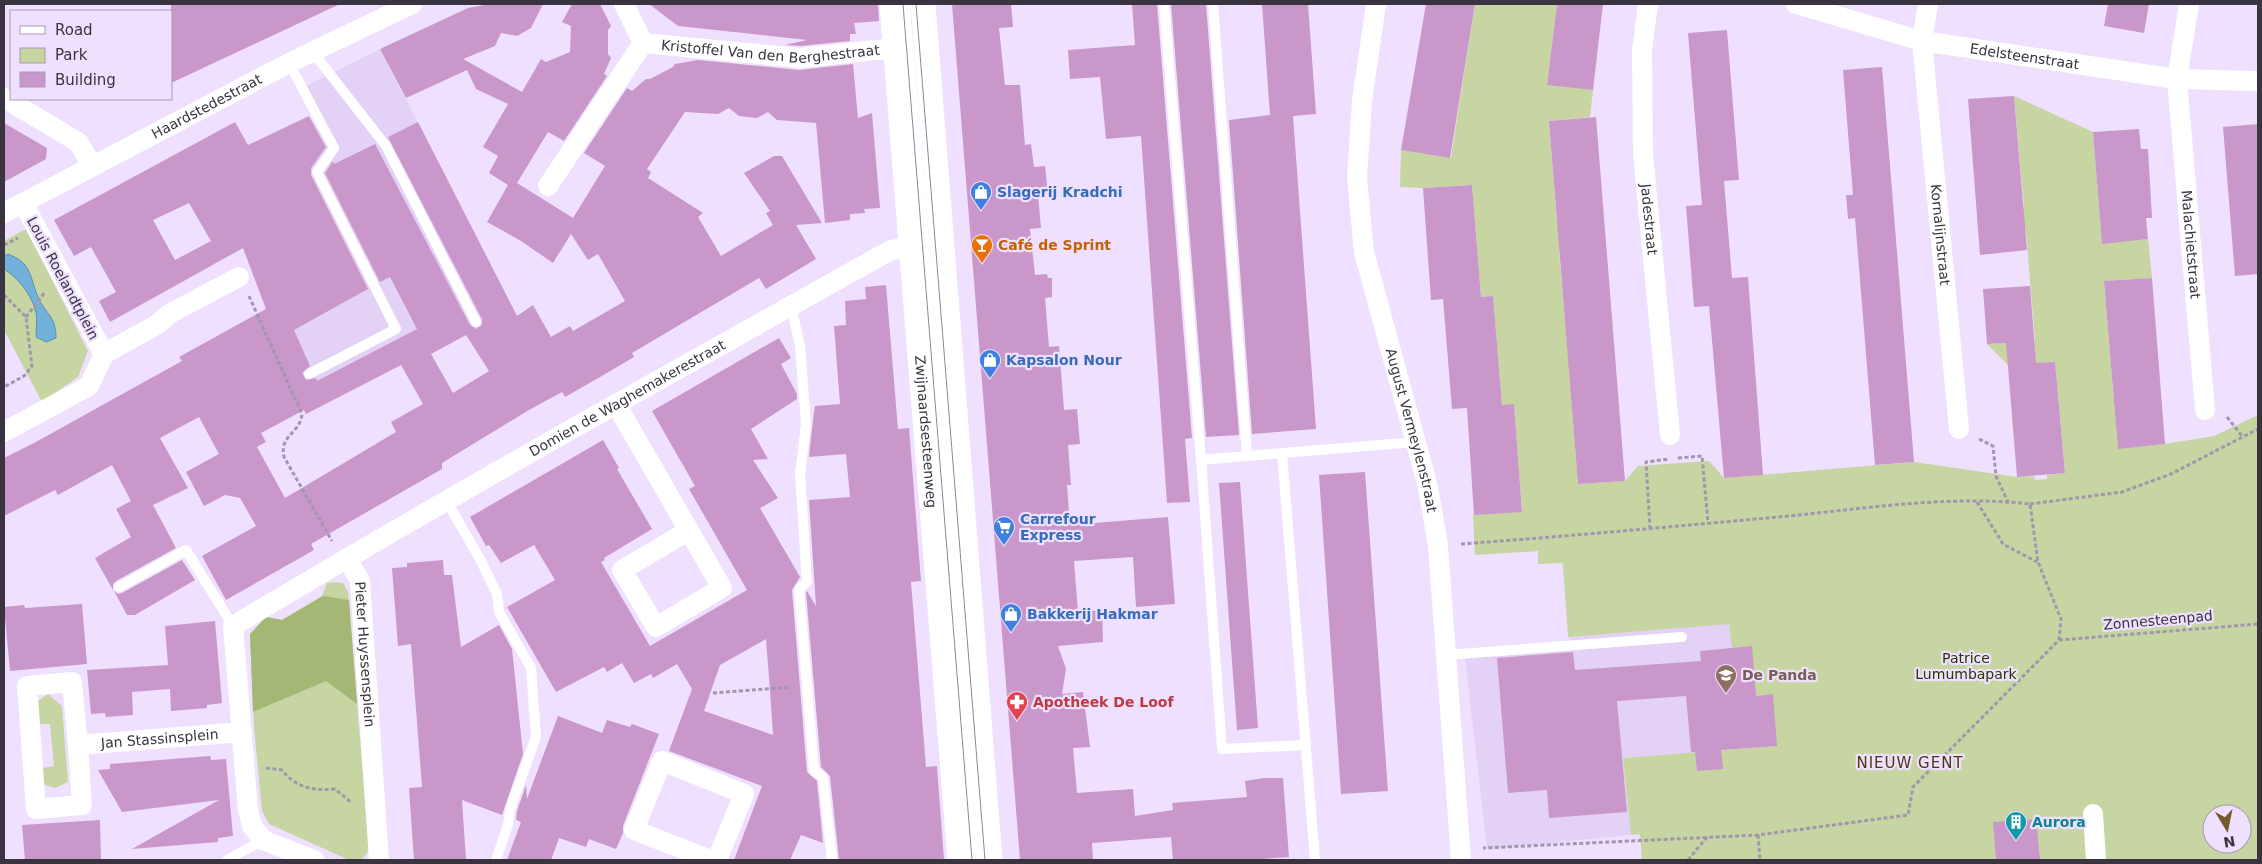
<svg xmlns="http://www.w3.org/2000/svg" width="2262" height="864" font-family="'DejaVu Sans',sans-serif">
<rect width="100%" height="100%" fill="#eee0fe"/>
<!-- built -->
<g fill="#e3d2f6">
<path d="M380,49L514,310L448,345L446,342L306,414L243,247L281,167L326,146L298,90Z"/>
<path d="M1956,511L1923,738L1623,758L1631,835L1487,849L1465,658L1570,650L1561,550Z"/>
</g>
<!-- green -->
<g fill="#c6d5a1" fill-rule="evenodd">
<path d="M1475,4H1557L1547,84L1593,90L1590,117L1549,121L1557,224L1600,248L1559,251L1568,354L1615,351L1611,377L1570,381L1578,484L1625,481L1638,466L1709,461L1724,478L1914,462L2017,477L2034,476L2035,480L2047,479V475L2065,473L2055,362L2008,365L1987,344L2035,341L2026,230L1978,233L1977,210L2024,207L2014,96L2093,132L2102,243L2148,239L2152,278L2104,281L2118,448L2165,444L2214,436L2258,415V860H1642L1640,834L1631,835L1623,758L1776,746L1756,696L1732,648L1729,624L1568,637L1563,563L1538,564V551L1475,555L1473,515L1522,511L1514,405H1502L1493,296L1481,297L1472,185L1423,188L1400,187L1401,150L1451,158ZM2212,814H2242V844H2212Z"/>
<path d="M26,229L88,351L78,377L42,402L4,330V241Z"/>
<path d="M337,582L343,583L348,592L369,848C365,860 361,860 349,860L269,824L262,811L254,727L250,634L266,617L282,620L322,596L327,583Z"/>
<path d="M48,694L62,706L68,782L55,788L43,784V768L54,766L50,724H40L38,701Z"/>
</g>
<!-- forest -->
<path fill="#a5b775" d="M323,596L349,600L357,704L326,681L253,712L250,634L266,617L282,620Z"/>
<!-- water -->
<path fill="#71b1db" stroke="#608cac" d="M8,254C12,256 18,258 22,262C31,269 33,286 38,297C45,314 56,315 56,338L46,342L36,337C36,328 38,318 35,309C31,294 17,277 4,269V256Z"/>
<!-- building -->
<g fill="#ca97ca" fill-rule="evenodd">
<path d="M171,4H340L171,83Z"/>
<path d="M490,4H543L531,28L517,36L501,33L495,46L463,59L522,92L541,59L546,62L570,52L571,26L562,22L572,4H600L611,26L608,30V54L611,58L604,74L607,76L564,141L548,132L517,183L573,218L605,166L584,153L627,88L632,91L646,79H650L673,67L675,64L698,60L799,70L853,64L858,118L872,113L880,208L864,209L865,213L850,214V220L825,223L816,123L777,120L768,112L757,118L739,116L729,108L718,114L685,112L647,169L651,172L648,178L703,213L698,217L721,256L773,225L766,213L770,211L744,173L774,156H782L822,223L796,225L816,259L766,289L759,278L632,353L634,357L600,377L565,397L562,392L529,410L442,463V469L311,544L314,550L226,600L202,556L256,526L240,498L225,495L204,506L186,472L219,454L199,417L160,438L188,488L153,505L176,548L116,581L113,584V590L95,558L131,537L116,509L131,501L112,465L58,495L55,490L4,516V458L34,443L182,361L179,357L266,309L243,248L110,322L99,301L116,292L91,247L74,256L54,220L235,122L248,145L309,116L326,147L311,168V175L368,289L294,330L310,366L302,373L306,380L316,378L317,381L417,329L390,277L380,282L325,173L333,161L334,164L375,144L470,325L476,329L482,325V319L388,137L418,122L517,316L533,305L551,337L570,326L573,331L625,301L598,254L588,260L571,234L553,263L521,241L487,222L508,185L489,173L498,156L483,147L508,104L476,89L467,70L406,98L380,49L468,8ZM189,203L211,241L175,260L153,220ZM466,335L489,371L453,393L431,354ZM401,365L423,404L391,422L396,432L285,498L257,447L266,442L261,433L304,410L306,414Z"/>
<path d="M649,4H878L879,21L854,23L856,34H850V41L800,46L785,45L807,40L678,26Z"/>
<path d="M952,4H1011L1013,27L999,28L1005,85H1020L1025,145L1031,144L1034,167L1045,166L1048,193L1038,194L1041,228L1030,229L1035,275L1047,274L1048,278H1052V297L1045,298L1049,347L1059,346L1064,410L1077,409L1080,444L1068,445L1071,485H1067L1070,525L1168,517L1175,604L1136,607L1133,557L1074,561L1078,612L1102,610L1103,642L1058,646L1066,669L1062,694L1083,692L1090,747L1073,748L1077,793L1133,789L1135,816L1173,810L1172,803L1247,797L1245,781L1264,778H1283L1289,857L1247,860H1173L1171,837L1092,843L1093,860H1020Z"/>
<path d="M1132,4H1157L1192,438L1185,439L1190,502L1167,503L1141,136L1106,139L1100,77L1070,79L1068,50L1135,45Z"/>
<path d="M1171,4H1206L1239,435L1206,437Z"/>
<path d="M1262,4H1308L1316,114L1293,116L1316,429L1252,434L1229,120L1270,115Z"/>
<path d="M1426,4H1475L1450,158L1401,150Z"/>
<path d="M1557,4H1603L1593,90L1547,85Z"/>
<path d="M2108,4H2149L2144,33L2104,26Z"/>
<path d="M1727,30L1739,180L1724,181L1730,254L1732,278L1748,277L1763,475L1724,478L1709,306L1694,307L1686,206L1702,205L1688,33Z"/>
<path d="M1882,67L1914,462L1875,465L1855,218L1848,219L1846,195H1853L1843,70Z"/>
<path d="M2014,96L2027,250L1980,255L1968,99Z"/>
<path d="M1596,117L1625,481L1578,484L1549,121Z"/>
<path d="M4,123L47,148L46,159L4,182Z"/>
<path d="M2258,124V274L2235,276L2223,127Z"/>
<path d="M2139,129L2141,149H2148L2152,218H2146L2148,239L2102,244L2093,132Z"/>
<path d="M1472,185L1481,297L1493,296L1502,405L1514,404L1522,512L1474,515L1467,408L1452,409L1443,299L1431,300L1423,188Z"/>
<path d="M2152,278L2165,444L2118,449L2104,281Z"/>
<path d="M886,285L898,429L909,428L921,581L911,582L926,767L937,766L944,860H839L830,776L821,767L806,592L807,591L816,606L809,500L850,497L846,454L809,457L813,420L815,406L840,404L834,326L846,325L845,301L866,299L865,287Z"/>
<path d="M2030,286L2036,363L2055,362L2065,473L2017,477L2006,343L1987,344L1983,289Z"/>
<path d="M779,338L791,358L781,364L797,394V399L751,429L768,459L753,460L778,498L760,508L800,577L792,590L807,772L817,781L823,843L801,835L790,860H734L762,786L669,751L692,689L677,664L653,678L651,674L634,683L622,663L607,672L604,667L556,692L507,607L555,580L534,545L501,563L489,545L486,546L470,517L603,440L619,468L617,469L652,529L604,558L605,560L601,562L650,646L747,590L689,489L695,486L652,411ZM766,639L770,691L773,735L704,711L720,665Z"/>
<path d="M1365,472L1388,791L1341,794L1319,475Z"/>
<path d="M1240,482L1258,728L1237,730L1219,483Z"/>
<path d="M182,560L195,580L135,615H127L114,591L118,594L122,593Z"/>
<path d="M443,560L444,575H452L461,647L499,625L512,649L523,754L502,815L462,800L466,860H414L409,788L422,787L411,644L398,646L392,568L407,567V563Z"/>
<path d="M82,604L87,664L10,671L4,607L24,605L25,608Z"/>
<path d="M215,621L222,703L207,705V708L171,711L170,689L132,692L133,715L106,717L105,713L91,714L87,670L168,665L165,626Z"/>
<path d="M1752,646L1756,696L1773,694L1777,746L1721,750L1723,769L1697,771L1695,752H1691L1686,696L1617,701L1627,812L1549,818L1547,790L1508,793L1497,658L1573,652L1575,670L1701,661L1700,651Z"/>
<path d="M558,716L602,733L607,720L630,727L632,724L659,734L623,826V833L616,849L589,839L586,847L559,838L551,860H507L521,822L516,820L517,811L526,785L527,799Z"/>
<path d="M210,756L211,760L226,759L233,836L218,838V842L132,849L219,800L122,812L98,770L110,769V764Z"/>
<path d="M2036,819L2040,860H1996L1993,822Z"/>
<path d="M100,820L101,860H25L22,825Z"/>
</g>
<g fill="none" stroke-linecap="round" stroke-linejoin="round">
<!-- path -->
<g stroke="#a196ad" stroke-width="3" stroke-dasharray="4 2.5" stroke-linecap="butt">
<path d="M4,245L18,238"/>
<path d="M4,295L26,317L32,366L24,376L4,387"/>
<path d="M249,296L302,414C300,434 279,435 284,457L332,541"/>
<path d="M26,317L45,292"/>
<path d="M2227,417L2242,436"/>
<path d="M1979,439L1993,446L1996,476L2008,502"/>
<path d="M1678,458L1702,456L1708,523"/>
<path d="M1977,502L2003,544L2037,562"/>
<path d="M2030,504L2122,492L2171,474L2258,429"/>
<path d="M1650,529L1646,462L1669,459"/>
<path d="M1461,544C1570,536 1680,526 1789,516C1869,508 1950,495 2030,504L2038,562L2061,619L2059,640L1913,787L1908,815L1758,835L1483,848"/>
<path d="M2059,640L2258,624"/>
<path d="M713,693L791,687"/>
<path d="M266,768L282,770C296,788 314,791 335,789L352,803"/>
<path d="M1758,835L1760,860"/>
<path d="M1688,860L1707,837"/>
</g>
<!-- service -->
<g stroke="#fff" stroke-width="10">
<path d="M905,4L974,860"/>
<path d="M1164,4L1201,460L1222,749L1306,745"/>
<path d="M1213,4L1247,456L1415,442"/>
<path d="M312,51L386,146L476,322"/>
<path d="M289,63L334,148L317,172L396,329L309,374"/>
<path d="M791,306L800,346L806,424L800,474L807,582L799,589L814,771L823,777L832,860"/>
<path d="M1282,453L1315,860"/>
<path d="M1201,460L1247,456"/>
<path d="M446,500L480,559L497,594L499,612L531,668L536,737L510,809L508,825L496,860"/>
<path d="M119,587L186,550L233,626"/>
<path d="M1446,655L1682,637"/>
<path d="M227,860L263,840"/>
</g>
<!-- minor -->
<g stroke="#fff" stroke-width="20">
<path id="s1" d="M1376,4L1362,101L1357,178L1364,252L1428,487L1438,546L1461,860"/>
<path id="s2" d="M1648,4L1642,51L1643,155L1670,435"/>
<path id="s3" d="M1796,4L1922,41L2177,79L2258,81"/>
<path id="s4" d="M1928,4L1922,41L1959,429"/>
<path id="s5" d="M2189,4L2177,79L2205,410"/>
<path id="s6" d="M643,43L800,58L895,48"/>
<path d="M4,98L78,142L92,165"/>
<path d="M548,186L643,43L624,4"/>
<path id="s7" d="M4,213L289,63L412,4"/>
<path d="M104,354L158,324L169,314L239,277"/>
<path d="M616,404L722,588L656,627L622,570L688,531"/>
<path d="M4,432L89,386L104,354L23,203"/>
<path id="s8" d="M347,558L360,581L379,860"/>
<path id="s9" d="M78,745L82,805L36,809L27,686L72,682L78,745L242,732"/>
<path d="M2093,814L2096,860"/>
<path id="s10" d="M314,860L263,840L252,826L248,810L233,626C450,496 671,373 891,250L911,247"/>
<path d="M711,860L634,830L662,761L744,794L717,860"/>
</g>
<!-- tertiary -->
<g stroke="#fff" stroke-width="25">
<path id="s11" d="M892,4L960,860"/>
<path d="M923,4L990,860"/>
</g>
<!-- tram -->
<g stroke="#8f869a" stroke-width="1">
<path d="M903,4L972,860"/>
<path d="M916,4L985,860"/>
</g>
</g>
<!-- icons -->
<defs>
<g id="shop-pin" transform="scale(1.125)"><path d="M0 17L-7.5 6A9.5 9.5 0 1 1 7.5 6Z" fill="#3f7fe0" stroke="#eee0fe"/><path d="M-5-2.5h2.3a2.7 3.5 0 0 1 5.4 0H5L5.5 6h-11ZM-1.5-2.5h3a1.5 2.3 0 0 0-3 0Z" fill="#fff"/></g>
<g id="bar-pin" transform="scale(1.125)"><path d="M0 17L-7.5 6A9.5 9.5 0 1 1 7.5 6Z" fill="#e8710a" stroke="#eee0fe"/><path d="M-6-5H6L.8 .8V4.5H3.5V6h-7V4.5H-.8V.8Z" fill="#fff"/></g>
<g id="supermarket-pin" transform="scale(1.125)"><path d="M0 17L-7.5 6A9.5 9.5 0 1 1 7.5 6Z" fill="#3f7fe0" stroke="#eee0fe"/><path d="M-6-5.5h2.5l.6 2H6L4.5 2H-2.5L-4.4-4H-6ZM-1.5 3.2a1.3 1.3 0 1 0 .1 0ZM3 3.2a1.3 1.3 0 1 0 .1 0Z" fill="#fff"/></g>
<g id="school-pin" transform="scale(1.125)"><path d="M0 17L-7.5 6A9.5 9.5 0 1 1 7.5 6Z" fill="#8d6e63" stroke="#eee0fe"/><path d="M0-5L7-2L0 1L-7-2ZM-4 1L0 2.5L4 1V4Q0 6-4 4Z" fill="#fff"/></g>
<g id="pharmacy-pin" transform="scale(1.125)"><path d="M0 17L-7.5 6A9.5 9.5 0 1 1 7.5 6Z" fill="#e0444e" stroke="#eee0fe"/><path d="M-2-6h4v4h4v4h-4v4h-4v-4h-4v-4h4Z" fill="#fff"/></g>
<g id="building-pin" transform="scale(1.125)"><path d="M0 17L-7.5 6A9.5 9.5 0 1 1 7.5 6Z" fill="#0f9aa8" stroke="#eee0fe"/><path d="M-4-6H4V6H1V3H-1V6H-4ZM-2.5-4.3h1.7v1.8h-1.7ZM.8-4.3h1.7v1.8H.8ZM-2.5-1h1.7V.8h-1.7ZM.8-1h1.7V.8H.8Z" fill="#fff"/></g>
</defs>
<g fill-rule="evenodd">
<use href="#shop-pin" x="981" y="192"/>
<use href="#bar-pin" x="982" y="245"/>
<use href="#shop-pin" x="990" y="360"/>
<use href="#supermarket-pin" x="1004" y="527"/>
<use href="#shop-pin" x="1011" y="614"/>
<use href="#school-pin" x="1726" y="675"/>
<use href="#pharmacy-pin" x="1017" y="702"/>
<use href="#building-pin" x="2016" y="822"/>
</g>
<g text-anchor="middle" stroke-width="4.5" stroke-linejoin="round" paint-order="stroke">
<!-- street labels -->
<g font-size="14" fill="#393440" stroke="#eee0fe">
<text dy="5" stroke="none"><textPath href="#s6" startOffset="128">Kristoffel Van den Berghestraat</textPath></text>
<text dy="5" stroke="none"><textPath href="#s3" startOffset="235">Edelsteenstraat</textPath></text>
<text dy="5" stroke="none"><textPath href="#s7" startOffset="229">Haardstedestraat</textPath></text>
<text dy="5" stroke="none"><textPath href="#s2" startOffset="216">Jadestraat</textPath></text>
<text dy="5" stroke="none"><textPath href="#s4" startOffset="232">Kornalijnstraat</textPath></text>
<text dy="5" stroke="none"><textPath href="#s5" startOffset="242">Malachietstraat</textPath></text>
<text transform="translate(63 278) rotate(62)" y="5">Louis Roelandtplein</text>
<text dy="5" stroke="none"><textPath href="#s10" startOffset="729">Domien de Waghemakerestraat</textPath></text>
<text dy="5" stroke="none"><textPath href="#s1" startOffset="434">August Vermeylenstraat</textPath></text>
<text dy="5" stroke="none"><textPath href="#s11" startOffset="429">Zwijnaardsesteenweg</textPath></text>
<text transform="translate(2158 620) rotate(-5)" y="5">Zonnesteenpad</text>
<text dy="5" stroke="none"><textPath href="#s8" startOffset="100">Pieter Huyssensplein</textPath></text>
<text dy="5" stroke="none"><textPath href="#s9" startOffset="420">Jan Stassinsplein</textPath></text>
</g>
<!-- shop labels -->
<g font-size="14" font-weight="bold" fill="#366cbe" stroke="#eee0fe" text-anchor="start">
<text x="997" y="197">Slagerij Kradchi</text>
<text x="1006" y="365">Kapsalon Nour</text>
<text x="1020" y="524">Carrefour<tspan x="1020" dy="16">Express</tspan></text>
<text x="1027" y="619">Bakkerij Hakmar</text>
</g>
<!-- food labels -->
<g font-size="14" font-weight="bold" fill="#c56008" stroke="#eee0fe" text-anchor="start">
<text x="998" y="250">Café de Sprint</text>
</g>
<!-- park labels -->
<g font-size="14" fill="#2b3502" stroke="#eee0fe">
<text x="1966" y="663">Patrice<tspan x="1966" dy="16">Lumumbapark</tspan></text>
</g>
<!-- education labels -->
<g font-size="14" font-weight="bold" fill="#785e54" stroke="#eee0fe" text-anchor="start">
<text x="1742" y="680">De Panda</text>
</g>
<!-- health labels -->
<g font-size="14" font-weight="bold" fill="#be3a42" stroke="#eee0fe" text-anchor="start">
<text x="1033" y="707">Apotheek De Loof</text>
</g>
<!-- culture labels -->
<g font-size="14" font-weight="bold" fill="#0d838f" stroke="#eee0fe" text-anchor="start">
<text x="2032" y="827">Aurora</text>
</g>
<!-- neighbourhood labels -->
<g font-size="15" letter-spacing="1" fill="#4c3712" stroke="#eee0fe">
<text x="1910" y="768">NIEUW GENT</text>
</g>
</g>
<!-- border -->
<rect width="2262" height="864" fill="none" stroke="#393440" stroke-width="10"/>
<!-- legend -->
<rect x="10" y="10" width="162" height="90" fill="#eee0fe" stroke="#a69bb2"/>
<rect x="20" y="26" width="25" height="8" fill="#ffffff" stroke="#a69bb2"/>
<text x="55" y="35" font-size="15" fill="#393440">Road</text>
<rect x="20" y="48" width="25" height="15" fill="#c6d5a1" stroke="#a69bb2"/>
<text x="55" y="60" font-size="15" fill="#393440">Park</text>
<rect x="20" y="72" width="25" height="15" fill="#ca97ca" stroke="#a69bb2"/>
<text x="55" y="85" font-size="15" fill="#393440">Building</text>
<!-- north arrow -->
<g transform="translate(2227 829) rotate(170)"><circle r="24" fill="#eee0fe" stroke="#a69bb2"/>
<path d="M0-4L9 19L0 12L-9 19Z" fill="#75592c"/>
<text y="-8" font-size="14" font-weight="bold" text-anchor="middle" fill="#393440">N</text>
</g>
</svg>
